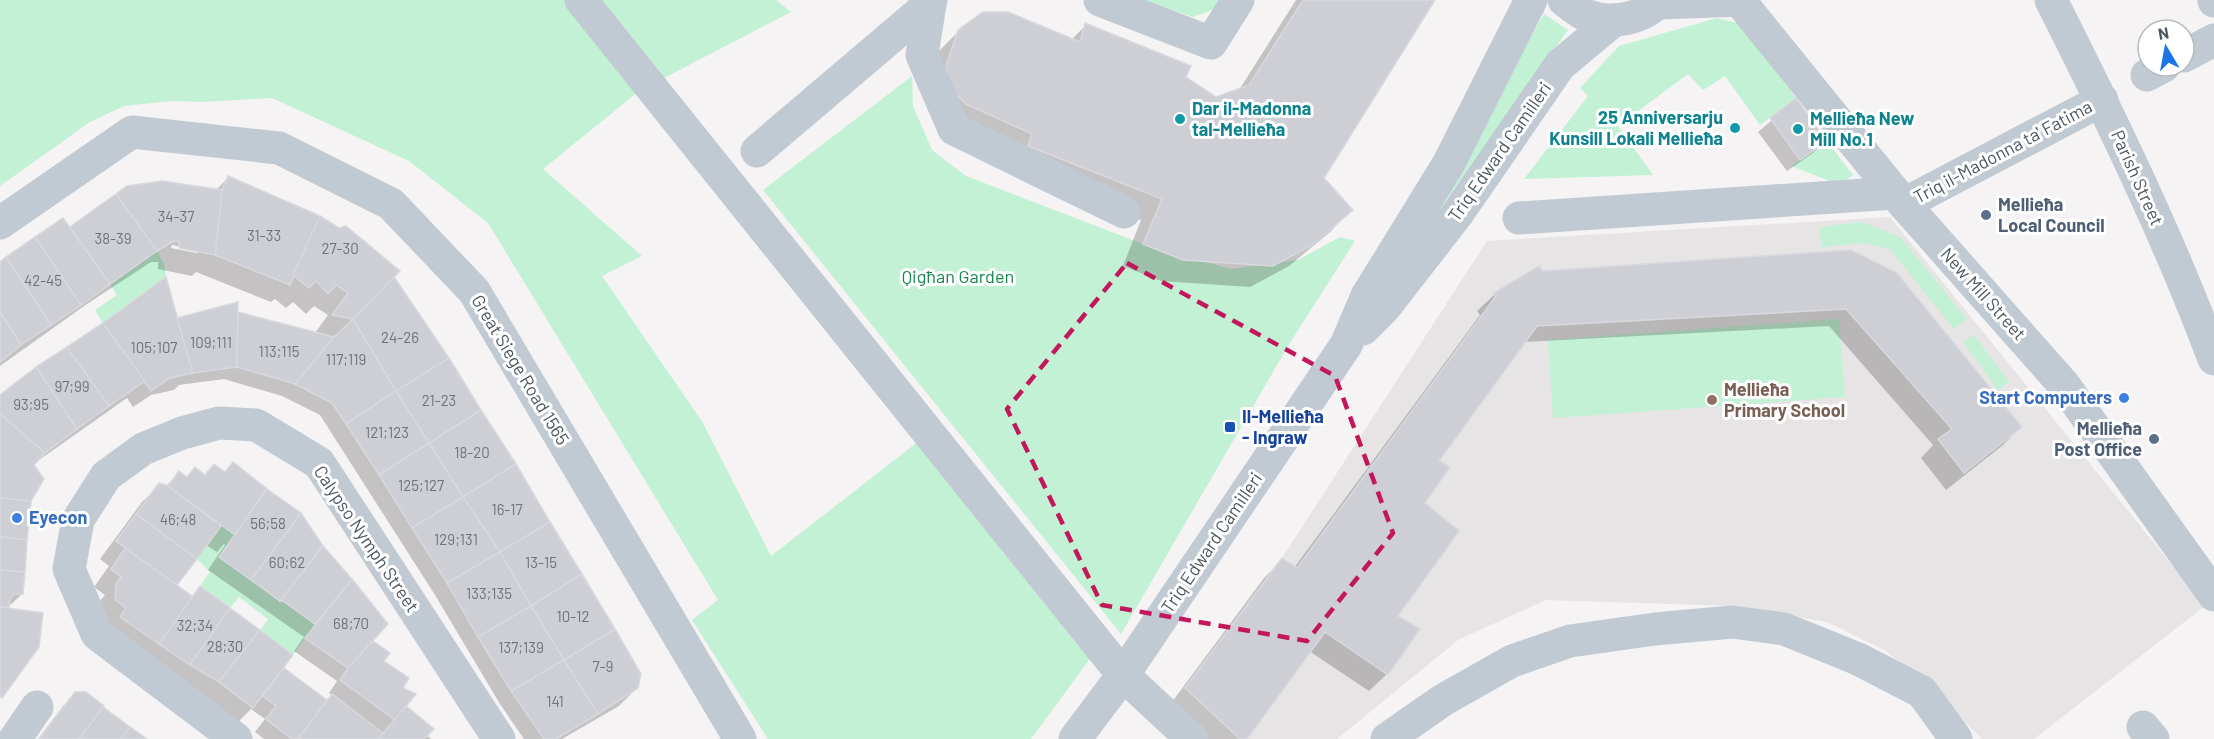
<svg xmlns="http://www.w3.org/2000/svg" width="2214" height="739" font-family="Barlow,sans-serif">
<rect width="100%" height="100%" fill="#f5f3f3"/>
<!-- education -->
<path fill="#e6e4e5" d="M1890,217L2205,606L2034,739H1982L1944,701L1886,651L1827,622L1734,606L1546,600L1458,640L1337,739H1240L1185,688L1282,558L1487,241Z"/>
<!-- green -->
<g fill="#c3f1d5">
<path d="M0,0H776L791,12L639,91L543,169L642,256L602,276L703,423L771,556L919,441L1092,656L1031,739H768L692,620L718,600L488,223L409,161L272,98L202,102L171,101L124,106L90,122L0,186Z"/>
<path d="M1143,0H1221L1215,9L1193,17Z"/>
<path d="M1544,14L1568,30L1388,283Z"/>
<path d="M1717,18L1741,24L1796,98L1760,125L1725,76L1703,90L1688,74L1618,126L1653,175L1524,179L1588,96L1580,88L1619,46Z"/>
<path d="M912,76L913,106L932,150L966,176L1143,244L1230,269L1298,260L1340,237L1355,241L1291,341L1121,634L763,190Z"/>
<path d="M1827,141L1853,175L1839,185L1792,166Z"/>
<path d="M1862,222L1900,237L1967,319L1954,329L1890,249L1863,243L1822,247L1819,227Z"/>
<path d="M157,251L164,264L166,277L103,323L95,310L117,295L110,284Z"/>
<path d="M1839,319L1845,397L1553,418L1548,340Z"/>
<path d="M1974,335L2009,382L1998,390L1963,342Z"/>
<path d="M221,526L235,535L219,558L315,624L293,655L260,630L268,619L239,597L230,608L200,586L210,572L197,559Z"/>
</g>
<!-- shadow -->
<g fill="#0003" fill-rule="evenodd">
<path d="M1296,0H1433L1322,178L1351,210L1330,232L1289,266L1250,287L1161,281L1123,266L1141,220L1008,167L945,125L937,53L959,31L1071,40L1086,25L1184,77L1215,99L1239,90Z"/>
<path d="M1796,100L1825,141L1813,153L1787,171L1758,132Z"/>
<path d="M228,178L383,286L637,688L619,706L562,739H524L500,704L435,595L320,415L282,396L224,379L179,385L174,390L151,395L133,407L127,398L32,465L22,594L5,610L37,646L0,698V608L2,609V606L0,605V397L176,320L236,313L315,333L328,315L314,306L306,314L293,302L286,308L275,299L271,302L196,272L192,276L158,269V262H151L87,304L0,366V264L69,229L128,188L215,191ZM172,245L197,250V253L171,248Z"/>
<path d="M1851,252L2020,427L2003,445L1946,490L1921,458L1933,445L1829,326L1523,342L1437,462L1423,504L1396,617L1387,674L1369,691L1309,651L1245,739H1204L1169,706L1264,578L1282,560L1294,568L1480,315L1477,311L1495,294L1543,273Z"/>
<path d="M233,464L322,547L386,624L370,641L388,654L382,661L401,688L404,706L426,735L431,739H264L255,732L265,719L251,709L235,725L98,618L99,602L105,595L94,587L109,566L100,559L142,502L160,485L166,486L179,473L186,479L204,476L214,466L224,473ZM205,544L217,552L224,544L225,545L208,570L304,637L294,651L337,681L329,693L332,695L326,701L285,670L275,680L200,588L191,597L175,586Z"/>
<path d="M76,693L144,739H38L63,706Z"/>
</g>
<!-- building -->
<g fill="#cdcfd5" stroke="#d7d9de" stroke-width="1.5">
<path d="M1303,0H1435L1324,178L1353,210L1312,245L1273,266L1183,260L1143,244L1162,199L1028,146L1032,134L966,104L950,88L946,66L958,30L983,12H1008L1080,42L1085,23L1191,66L1186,77L1216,97L1249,85Z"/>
<path d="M1796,98L1827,141L1800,160L1770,118Z"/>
<path d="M228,176L320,216L290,285L215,255L222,190Z"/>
<path d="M162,181L222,190L215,255L179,248V241H174L157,251L116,194L127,186Z"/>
<path d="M116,194L157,251L110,284L70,227Z"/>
<path d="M320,216L339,228L346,226L400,271L353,319L332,315L348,293L336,285L328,294L316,281L309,288L293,275Z"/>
<path d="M63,218L110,284L81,305L35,237Z"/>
<path d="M35,237L81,305L51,325L6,257Z"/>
<path d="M1851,250L1897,273L2022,427L1964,473L1938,439L1952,429L1846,309L1537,326L1439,461L1450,467L1425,503L1459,531L1398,616L1420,629L1388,675L1325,632L1247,739H1240L1185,688L1282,558L1297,568L1496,296L1494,293L1539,266L1543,271Z"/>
<path d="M6,257L51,325L21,345L0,312V262Z"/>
<path d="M166,277L193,373L170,378L151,391L103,323Z"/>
<path d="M394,277L449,358L396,391L353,319Z"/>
<path d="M238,302L237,367L193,373L177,318Z"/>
<path d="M0,312L21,345L0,362Z"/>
<path d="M238,312L334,337L295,384L237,367Z"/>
<path d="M353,319L396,391L346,424L332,403L295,384L334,337Z"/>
<path d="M103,323L145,381L109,406L67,347Z"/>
<path d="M67,347L109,406L77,429L36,367Z"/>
<path d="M449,358L481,410L429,443L396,391Z"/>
<path d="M36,367L77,429L45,453L0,414V395Z"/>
<path d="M396,391L429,443L379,475L346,424Z"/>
<path d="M481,410L516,464L463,497L429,443Z"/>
<path d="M0,414L45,453L34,465L44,479L31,501L0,498Z"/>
<path d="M429,443L463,497L412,528L379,475Z"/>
<path d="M233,462L267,489L235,535L168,486L179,471L187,477L195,467L205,475L214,464L225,472Z"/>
<path d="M516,464L550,522L500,552L463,497Z"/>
<path d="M159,483L168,486L221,526L197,559L136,514Z"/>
<path d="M267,489L301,513L251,580L219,557Z"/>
<path d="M463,497L500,552L447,583L412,528Z"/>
<path d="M0,498L31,501L27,540L0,537Z"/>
<path d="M301,513L323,546L280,601L251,580Z"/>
<path d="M136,514L197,559L177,585L116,541Z"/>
<path d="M550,522L582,574L531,606L500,552Z"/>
<path d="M0,537L27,540L25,572L0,570Z"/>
<path d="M323,546L352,579L315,624L283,601H280Z"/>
<path d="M125,548L193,597L159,644L120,617L126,608L115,600L116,584L121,577L111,569Z"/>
<path d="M500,552L531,606L478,637L447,583Z"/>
<path d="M0,570L25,572L23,594H14L10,599L9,608L0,607Z"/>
<path d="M582,574L615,629L564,660L531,606Z"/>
<path d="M352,579L388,624L348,668L305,638Z"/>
<path d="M200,586L230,608L190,665L159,644Z"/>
<path d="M531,606L564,660L511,691L478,637Z"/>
<path d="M0,607L43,613L39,647L2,698L0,697Z"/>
<path d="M230,608L260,630L219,682L190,665Z"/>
<path d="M615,629L641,674L638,688L598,714L564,660Z"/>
<path d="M260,630L293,655L253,708L219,682Z"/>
<path d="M373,641L390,653L384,661L409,678L403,688L416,694L395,720L340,680L348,668Z"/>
<path d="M564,660L598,714L556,739H544L511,691Z"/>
<path d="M284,668L328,701L298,739H292L266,719L276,706L263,696Z"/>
<path d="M75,692H86L104,706L79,739H39Z"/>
<path d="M332,694L383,733L378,739H298Z"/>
<path d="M406,706L434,729L424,739H378Z"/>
<path d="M103,707L130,727L121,739H79Z"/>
<path d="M130,727L147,739H121Z"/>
</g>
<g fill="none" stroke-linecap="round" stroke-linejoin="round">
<!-- minor -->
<g stroke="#c1cad2" stroke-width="33">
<path d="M581,0L1123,675L1192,739"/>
<path d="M1100,0L1211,43L1238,0"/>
<path d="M1564,0C1572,6 1579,13 1588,16C1612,25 1643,19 1660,0"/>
<path d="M1739,0L1904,204L2064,385L2214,595"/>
<path d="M2051,0C2110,117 2168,236 2214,359"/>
<path d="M2214,0V1"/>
<path d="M1658,3L1744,0"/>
<path d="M930,4L922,55L954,129L1124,212"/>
<path d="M2184,56L2214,40"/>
<path d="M2147,75L2164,66"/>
<path d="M757,151L930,4L931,0"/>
<path d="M1904,204L2102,100"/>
<path d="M1519,218L1895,193"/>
<path d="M0,223L132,132L279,148L391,204L474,291L740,739"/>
<path d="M1363,329L1385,307L1458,213L1560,65L1614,20"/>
<path d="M2143,727L2153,739"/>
<path d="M15,739L37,707"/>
<path d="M236,739L97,634L69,569L78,520L106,476L143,449L182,433L219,423L256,425L319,463L499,739"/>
<path d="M1075,739L1123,675L1346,345L1367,296L1449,163L1531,0"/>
<path d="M1387,739L1443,700L1512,661L1570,641L1655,629L1732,622L1784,629L1858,659L1922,692L1956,739"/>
</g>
</g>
<!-- marked area -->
<path fill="none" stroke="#c2185b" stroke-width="4.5" stroke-dasharray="12 8" stroke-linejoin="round" d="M1127,263L1335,376L1393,533L1307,641L1102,605L1007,409Z"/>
<!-- markers -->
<g fill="#0f9aa8" stroke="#fff" stroke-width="2">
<circle cx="1180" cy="119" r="6"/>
<circle cx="1735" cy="128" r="6"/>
<circle cx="1798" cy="129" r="6"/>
</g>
<g fill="#5c6f8a" stroke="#fff" stroke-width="2">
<circle cx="1986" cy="215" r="6"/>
<circle cx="2154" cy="439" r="6"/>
</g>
<g fill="#3f7fe0" stroke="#fff" stroke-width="2">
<circle cx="2124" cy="398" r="6"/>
<circle cx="17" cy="518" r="6"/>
</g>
<circle fill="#8d6e63" stroke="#fff" stroke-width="2" cx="1712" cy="400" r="6"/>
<rect fill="#1a4fb4" stroke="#fff" stroke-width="2" x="1224" y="421" width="12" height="12" rx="3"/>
<g text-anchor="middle" stroke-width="6" stroke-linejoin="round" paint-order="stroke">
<!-- number labels -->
<g font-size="15" fill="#6b747e">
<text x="176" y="222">34-37</text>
<text x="264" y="241">31-33</text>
<text x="113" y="244">38-39</text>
<text x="340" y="254">27-30</text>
<text x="43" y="286">42-45</text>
<text x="400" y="343">24-26</text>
<text x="211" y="348">109;111</text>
<text x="154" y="353">105;107</text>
<text x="279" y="357">113;115</text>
<text x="346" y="365">117;119</text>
<text x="72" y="392">97;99</text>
<text x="439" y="406">21-23</text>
<text x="31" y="410">93;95</text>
<text x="387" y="438">121;123</text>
<text x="472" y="458">18-20</text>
<text x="421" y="491">125;127</text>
<text x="507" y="515">16-17</text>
<text x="178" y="525">46;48</text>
<text x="268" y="529">56;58</text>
<text x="456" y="545">129;131</text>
<text x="287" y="568">60;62</text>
<text x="541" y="568">13-15</text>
<text x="489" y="599">133;135</text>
<text x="573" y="622">10-12</text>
<text x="351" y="629">68;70</text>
<text x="195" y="631">32;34</text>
<text x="225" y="652">28;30</text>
<text x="521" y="653">137;139</text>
<text x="603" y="672">7-9</text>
<text x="555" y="707">141</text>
</g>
<!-- culture labels -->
<g font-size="18" font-weight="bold" fill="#0d838f" stroke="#fff" text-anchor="start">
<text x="1192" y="115">Dar il-Madonna<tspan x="1192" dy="21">tal-Mellieħa</tspan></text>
<text x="1723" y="124" text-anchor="end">25 Anniversarju<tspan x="1723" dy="21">Kunsill Lokali Mellieħa</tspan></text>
<text x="1810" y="125">Mellieħa New<tspan x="1810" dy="21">Mill No.1</tspan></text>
</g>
<!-- street labels -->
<g font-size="18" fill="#4a5661" stroke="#fff">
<text transform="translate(1500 152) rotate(-55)" y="6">Triq Edward Camilleri</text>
<text transform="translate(2003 152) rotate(-28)" y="6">Triq il-Madonna ta' Fatima</text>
<text transform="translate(2137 178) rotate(66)" y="6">Parish Street</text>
<text transform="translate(1983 294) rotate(48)" y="6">New Mill Street</text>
<text transform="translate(520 370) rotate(59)" y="6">Great Siege Road 1565</text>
<text transform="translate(366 539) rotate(56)" y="6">Calypso Nymph Street</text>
<text transform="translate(1212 543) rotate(-56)" y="6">Triq Edward Camilleri</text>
</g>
<!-- service labels -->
<g font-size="18" font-weight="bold" fill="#4e5e75" stroke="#fff" text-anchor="start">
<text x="1998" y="211">Mellieħa<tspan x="1998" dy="21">Local Council</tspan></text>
<text x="2142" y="435" text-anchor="end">Mellieħa<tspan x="2142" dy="21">Post Office</tspan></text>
</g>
<!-- park labels -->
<g font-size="18" fill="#17864f" stroke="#fff">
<text x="958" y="283">Qigħan Garden</text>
</g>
<!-- education labels -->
<g font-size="18" font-weight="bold" fill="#785e54" stroke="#fff" text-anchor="start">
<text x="1724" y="396">Mellieħa<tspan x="1724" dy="21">Primary School</tspan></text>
</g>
<!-- shop labels -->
<g font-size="18" font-weight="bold" fill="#366cbe" stroke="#fff" text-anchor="end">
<text x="2112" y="404">Start Computers</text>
<text x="29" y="524" text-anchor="start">Eyecon</text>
</g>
<!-- transit labels -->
<g font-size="18" font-weight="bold" fill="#164399" stroke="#fff" text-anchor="start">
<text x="1242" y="423">Il-Mellieħa<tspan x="1242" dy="21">- Ingraw</tspan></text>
</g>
</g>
<!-- north arrow -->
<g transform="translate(2166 48) rotate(350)"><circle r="28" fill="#ffffff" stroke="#b7bbc0" stroke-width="1.5"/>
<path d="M0-4.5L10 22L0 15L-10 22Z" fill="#1a73e8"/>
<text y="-9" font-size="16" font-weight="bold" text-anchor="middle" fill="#4a5661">N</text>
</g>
</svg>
